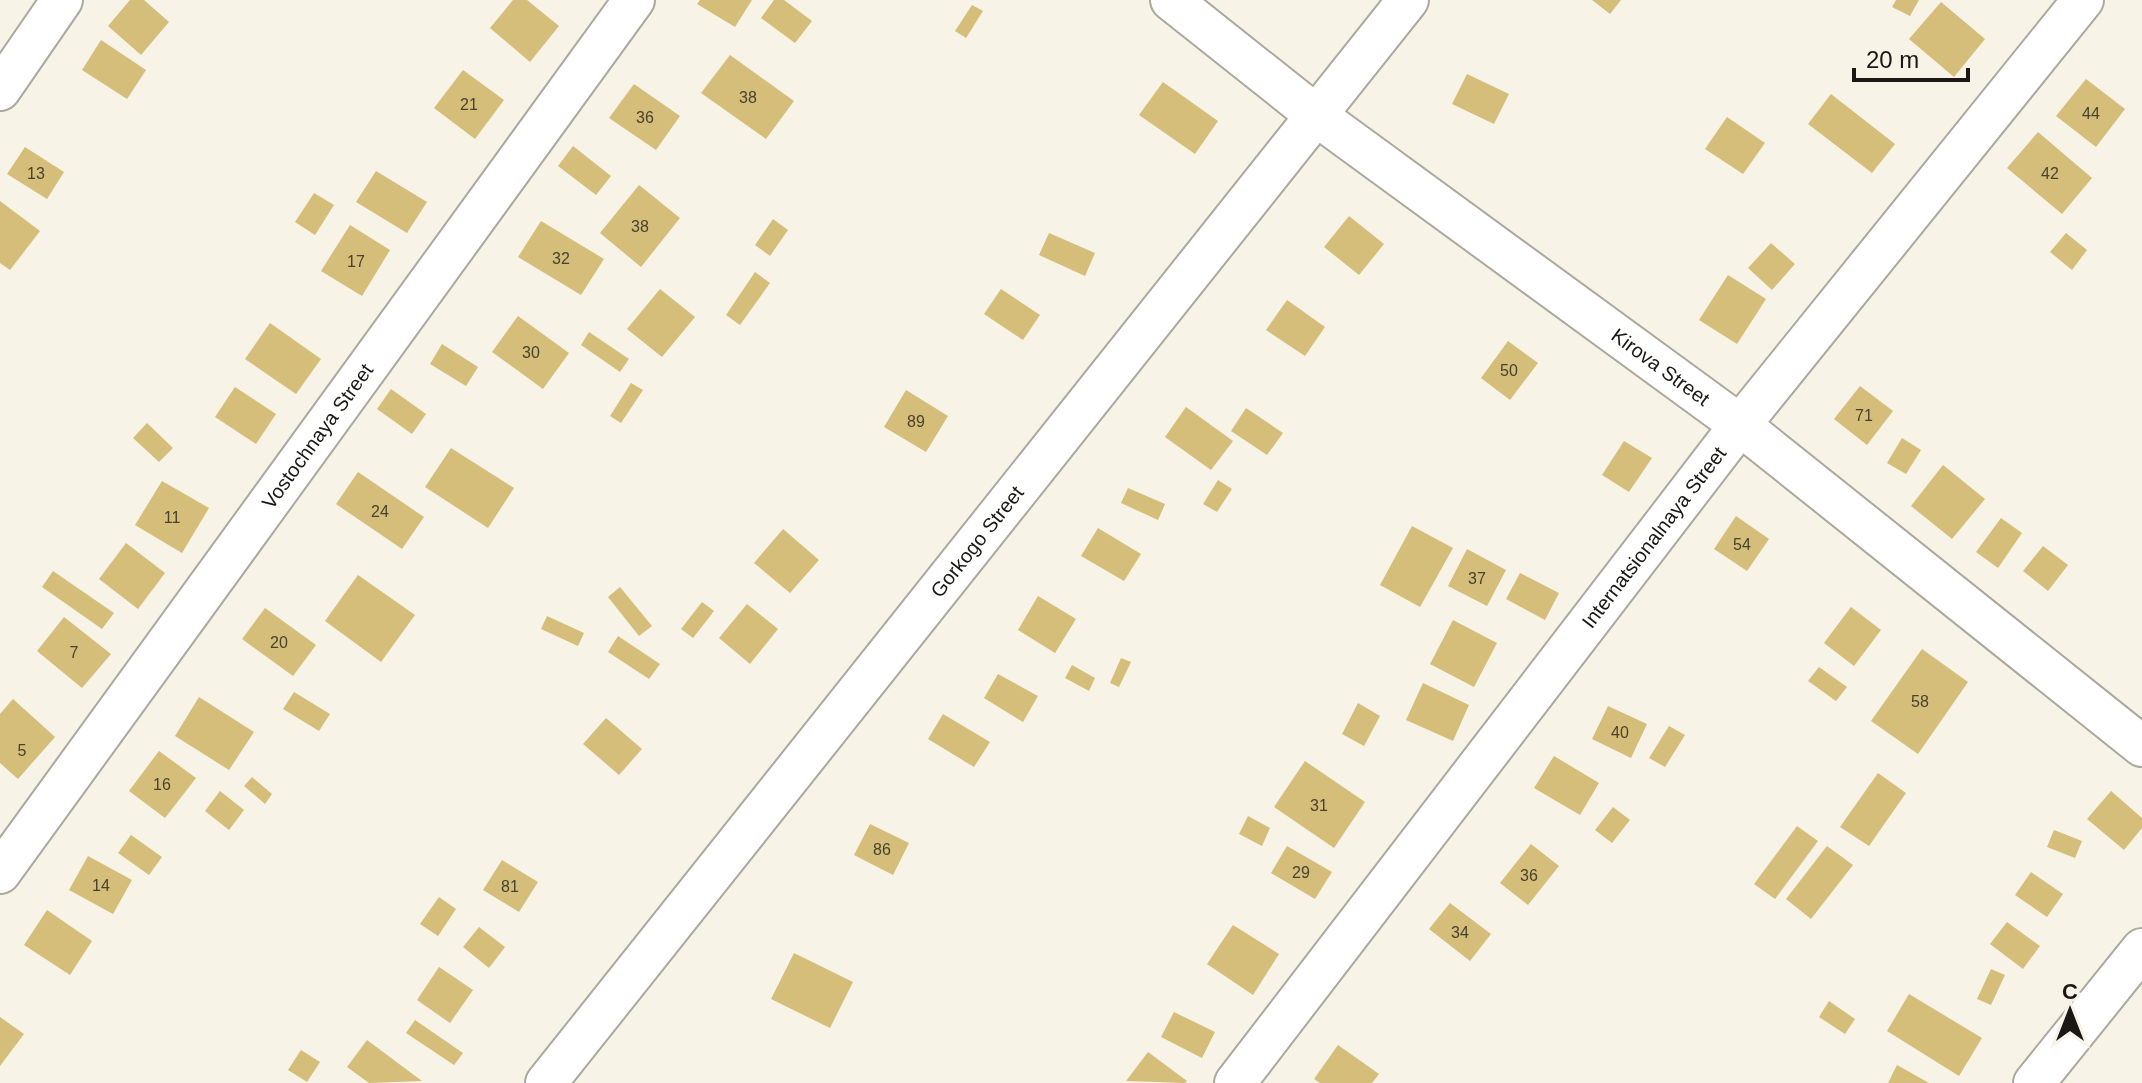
<svg xmlns="http://www.w3.org/2000/svg" width="2142" height="1083" font-family="Arial,sans-serif">
<rect width="100%" height="100%" fill="#f7f3e7"/>
<!-- building -->
<g fill="#d5be7a">
<path d="M130,0H144L169,22L141,55L108,26Z"/>
<path d="M513,0H527L559,26L530,62L490,28Z"/>
<path d="M700,0H752L735,27L697,4Z"/>
<path d="M774,0H784L812,21L795,43L761,18Z"/>
<path d="M1592,0H1621L1610,14Z"/>
<path d="M1896,0H1919L1910,16L1892,7Z"/>
<path d="M1941,2L1985,39L1954,77L1909,39Z"/>
<path d="M972,5L983,11L966,38L955,31Z"/>
<path d="M101,40L146,70L127,99L82,70Z"/>
<path d="M730,55L794,101L766,139L701,93Z"/>
<path d="M463,70L504,100L475,139L434,108Z"/>
<path d="M1467,74L1509,94L1494,124L1452,104Z"/>
<path d="M2086,79L2125,109L2096,147L2056,116Z"/>
<path d="M1163,82L1218,121L1195,154L1139,115Z"/>
<path d="M634,84L680,116L656,150L609,118Z"/>
<path d="M1831,94L1895,144L1872,173L1808,124Z"/>
<path d="M1727,117L1765,143L1743,174L1705,149Z"/>
<path d="M2038,132L2092,178L2062,214L2007,168Z"/>
<path d="M573,146L611,176L596,195L558,166Z"/>
<path d="M25,147L64,172L47,199L7,174Z"/>
<path d="M376,171L427,202L407,233L356,202Z"/>
<path d="M639,185L680,218L641,267L600,233Z"/>
<path d="M314,193L334,205L315,235L295,222Z"/>
<path d="M0,201L40,231L10,270L0,263Z"/>
<path d="M1349,216L1384,244L1359,275L1324,247Z"/>
<path d="M773,219L788,230L770,256L755,245Z"/>
<path d="M541,221L604,259L581,295L518,257Z"/>
<path d="M350,225L390,250L362,296L321,271Z"/>
<path d="M1049,233L1095,253L1085,276L1039,255Z"/>
<path d="M2066,233L2087,250L2072,270L2050,252Z"/>
<path d="M1771,243L1795,264L1772,290L1748,268Z"/>
<path d="M755,272L770,283L740,325L726,315Z"/>
<path d="M1728,275L1766,299L1737,344L1699,320Z"/>
<path d="M660,289L695,317L662,357L627,329Z"/>
<path d="M1001,289L1040,315L1023,340L984,314Z"/>
<path d="M1287,300L1325,327L1305,356L1266,330Z"/>
<path d="M518,316L569,353L543,389L492,352Z"/>
<path d="M270,323L321,359L296,394L245,359Z"/>
<path d="M589,332L629,359L620,372L581,345Z"/>
<path d="M1508,341L1538,363L1510,400L1481,378Z"/>
<path d="M442,344L478,367L466,386L430,364Z"/>
<path d="M631,383L643,390L621,423L610,416Z"/>
<path d="M1860,386L1893,411L1867,445L1834,419Z"/>
<path d="M235,387L276,414L256,444L215,417Z"/>
<path d="M391,389L426,414L412,434L377,409Z"/>
<path d="M906,390L948,416L926,452L884,427Z"/>
<path d="M1186,407L1233,441L1211,470L1165,437Z"/>
<path d="M1246,408L1283,433L1267,455L1231,431Z"/>
<path d="M147,423L173,448L159,462L133,438Z"/>
<path d="M1902,438L1921,450L1906,474L1887,463Z"/>
<path d="M1624,441L1652,458L1629,492L1602,475Z"/>
<path d="M451,448L514,488L488,528L425,487Z"/>
<path d="M1943,465L1985,499L1952,539L1911,506Z"/>
<path d="M358,472L424,517L402,549L336,504Z"/>
<path d="M1218,480L1232,489L1217,512L1203,504Z"/>
<path d="M162,481L209,508L182,553L135,525Z"/>
<path d="M1128,488L1165,504L1158,520L1121,503Z"/>
<path d="M1736,516L1769,539L1747,571L1714,549Z"/>
<path d="M2001,518L2022,533L1998,568L1976,552Z"/>
<path d="M1412,526L1453,548L1420,607L1380,585Z"/>
<path d="M1098,528L1141,554L1124,581L1081,556Z"/>
<path d="M783,529L819,560L790,593L754,563Z"/>
<path d="M126,543L165,573L138,609L99,579Z"/>
<path d="M2043,546L2068,565L2048,591L2023,571Z"/>
<path d="M1467,549L1506,570L1487,606L1448,586Z"/>
<path d="M53,571L114,613L102,629L42,587Z"/>
<path d="M1520,573L1559,593L1545,620L1506,599Z"/>
<path d="M358,575L415,615L381,662L325,621Z"/>
<path d="M620,587L652,626L639,636L608,597Z"/>
<path d="M1038,596L1076,619L1055,653L1018,630Z"/>
<path d="M702,602L714,611L693,638L681,629Z"/>
<path d="M747,604L778,629L750,664L719,638Z"/>
<path d="M1851,607L1881,630L1854,666L1824,643Z"/>
<path d="M265,608L316,645L293,676L242,639Z"/>
<path d="M547,616L584,633L578,646L541,629Z"/>
<path d="M64,617L111,654L82,688L37,651Z"/>
<path d="M1453,620L1497,643L1474,687L1430,664Z"/>
<path d="M618,636L660,664L649,679L608,652Z"/>
<path d="M1922,649L1968,682L1918,754L1871,721Z"/>
<path d="M1121,658L1131,662L1119,687L1110,683Z"/>
<path d="M1072,665L1095,678L1089,691L1065,678Z"/>
<path d="M1819,667L1847,687L1836,701L1808,681Z"/>
<path d="M998,674L1038,696L1023,722L984,698Z"/>
<path d="M1423,683L1469,705L1453,741L1406,720Z"/>
<path d="M294,692L330,714L319,731L283,709Z"/>
<path d="M199,697L254,732L229,770L175,736Z"/>
<path d="M13,699L55,737L18,779L0,763V714Z"/>
<path d="M1358,703L1380,716L1364,746L1342,734Z"/>
<path d="M1608,706L1647,724L1631,758L1592,739Z"/>
<path d="M943,714L990,742L974,767L928,739Z"/>
<path d="M606,718L642,749L619,775L583,744Z"/>
<path d="M1669,726L1685,735L1665,767L1649,758Z"/>
<path d="M159,751L196,778L165,818L129,791Z"/>
<path d="M1554,756L1599,783L1580,815L1534,788Z"/>
<path d="M1305,761L1365,802L1334,848L1274,807Z"/>
<path d="M1878,773L1906,793L1869,846L1840,827Z"/>
<path d="M252,777L272,794L265,804L244,786Z"/>
<path d="M220,791L244,810L229,830L205,811Z"/>
<path d="M2111,791L2142,818V828L2124,850L2087,819Z"/>
<path d="M1613,807L1630,820L1612,843L1595,830Z"/>
<path d="M1248,816L1270,828L1262,846L1239,834Z"/>
<path d="M870,824L909,843L893,875L854,855Z"/>
<path d="M1797,826L1818,841L1775,899L1754,884Z"/>
<path d="M2054,830L2082,841L2075,858L2047,847Z"/>
<path d="M131,835L162,857L149,875L118,853Z"/>
<path d="M1531,844L1559,866L1528,905L1500,883Z"/>
<path d="M1287,846L1332,872L1315,899L1271,873Z"/>
<path d="M1827,846L1853,865L1811,919L1786,899Z"/>
<path d="M88,856L132,880L113,914L69,890Z"/>
<path d="M502,860L538,882L519,912L483,890Z"/>
<path d="M2031,872L2063,894L2047,917L2015,895Z"/>
<path d="M439,897L456,909L438,936L420,924Z"/>
<path d="M1450,903L1491,934L1470,961L1429,929Z"/>
<path d="M47,910L92,941L70,975L24,945Z"/>
<path d="M2007,922L2040,946L2023,969L1990,944Z"/>
<path d="M1233,925L1279,954L1253,995L1207,964Z"/>
<path d="M479,927L505,947L489,968L463,947Z"/>
<path d="M794,953L853,982L830,1028L771,999Z"/>
<path d="M439,967L473,990L450,1023L417,1000Z"/>
<path d="M1991,969L2005,975L1991,1005L1977,999Z"/>
<path d="M1909,994L1982,1038L1959,1076L1887,1031Z"/>
<path d="M1829,1001L1855,1019L1845,1034L1819,1017Z"/>
<path d="M1174,1012L1215,1032L1202,1058L1161,1037Z"/>
<path d="M0,1017L24,1034L0,1066Z"/>
<path d="M415,1020L463,1053L454,1065L406,1033Z"/>
<path d="M367,1040L422,1081L369,1083L347,1067Z"/>
<path d="M1338,1045L1379,1074L1372,1083H1320L1314,1079Z"/>
<path d="M301,1050L320,1062L307,1082L288,1070Z"/>
<path d="M1148,1052L1187,1081L1185,1083L1126,1081Z"/>
<path d="M1897,1065L1929,1083H1888Z"/>
</g>
<g fill="none" stroke-linecap="round" stroke-linejoin="round">
<!-- minor casing -->
<g stroke="#aca89d" stroke-width="44">
<g id="minor">
<path id="s1" d="M1171,0L1317,116L1740,425L2142,746"/>
<path d="M0,90L62,0"/>
<path id="s2" d="M0,873L634,0"/>
<path id="s3" d="M546,1083L1408,0"/>
<path id="s4" d="M1235,1083L1740,425L2083,0"/>
<path d="M2034,1083L2142,949"/>
</g>
</g>
<!-- minor -->
<use href="#minor" stroke="#fff" stroke-width="40"/>
</g>
<g text-anchor="middle" stroke-width="7" stroke-linejoin="round" paint-order="stroke">
<!-- number labels -->
<g font-size="16" fill="#48422e">
<text x="748" y="103">38</text>
<text x="469" y="110">21</text>
<text x="2091" y="119">44</text>
<text x="645" y="123">36</text>
<text x="36" y="179">13</text>
<text x="2050" y="179">42</text>
<text x="640" y="232">38</text>
<text x="561" y="264">32</text>
<text x="356" y="267">17</text>
<text x="531" y="358">30</text>
<text x="1509" y="376">50</text>
<text x="1864" y="421">71</text>
<text x="916" y="427">89</text>
<text x="380" y="517">24</text>
<text x="172" y="523">11</text>
<text x="1742" y="550">54</text>
<text x="1477" y="584">37</text>
<text x="279" y="648">20</text>
<text x="74" y="658">7</text>
<text x="1920" y="707">58</text>
<text x="1620" y="738">40</text>
<text x="22" y="756">5</text>
<text x="162" y="790">16</text>
<text x="1319" y="811">31</text>
<text x="882" y="855">86</text>
<text x="1301" y="878">29</text>
<text x="1529" y="881">36</text>
<text x="101" y="891">14</text>
<text x="510" y="892">81</text>
<text x="1460" y="938">34</text>
</g>
<!-- street labels -->
<g font-size="20" fill="#191814" stroke="#f7f3e7">
<text dy="7" stroke="none"><textPath href="#s1" startOffset="612">Kirova Street</textPath></text>
<text dy="7" stroke="none"><textPath href="#s2" startOffset="540">Vostochnaya Street</textPath></text>
<text dy="7" stroke="none"><textPath href="#s4" startOffset="688">Internatsionalnaya Street</textPath></text>
<text dy="7" stroke="none"><textPath href="#s3" startOffset="692">Gorkogo Street</textPath></text>
</g>
</g>
<!-- north arrow -->
<g transform="translate(2070 1011)" stroke="#f7f3e7" stroke-width="6" paint-order="stroke">
<path d="M0-6L14 30L0 20L-14 30Z" fill="#191814"/>
<text y="-12" font-size="22" font-weight="bold" text-anchor="middle" fill="#191814">С</text>
</g>
<!-- scale -->
<path d="M1854 68v12h114v-12" fill="none" stroke="#191814" stroke-width="4"/>
<text x="1866" y="68" font-size="24" fill="#191814" stroke="#f7f3e7" stroke-width="6" paint-order="stroke">20 m</text>
</svg>
